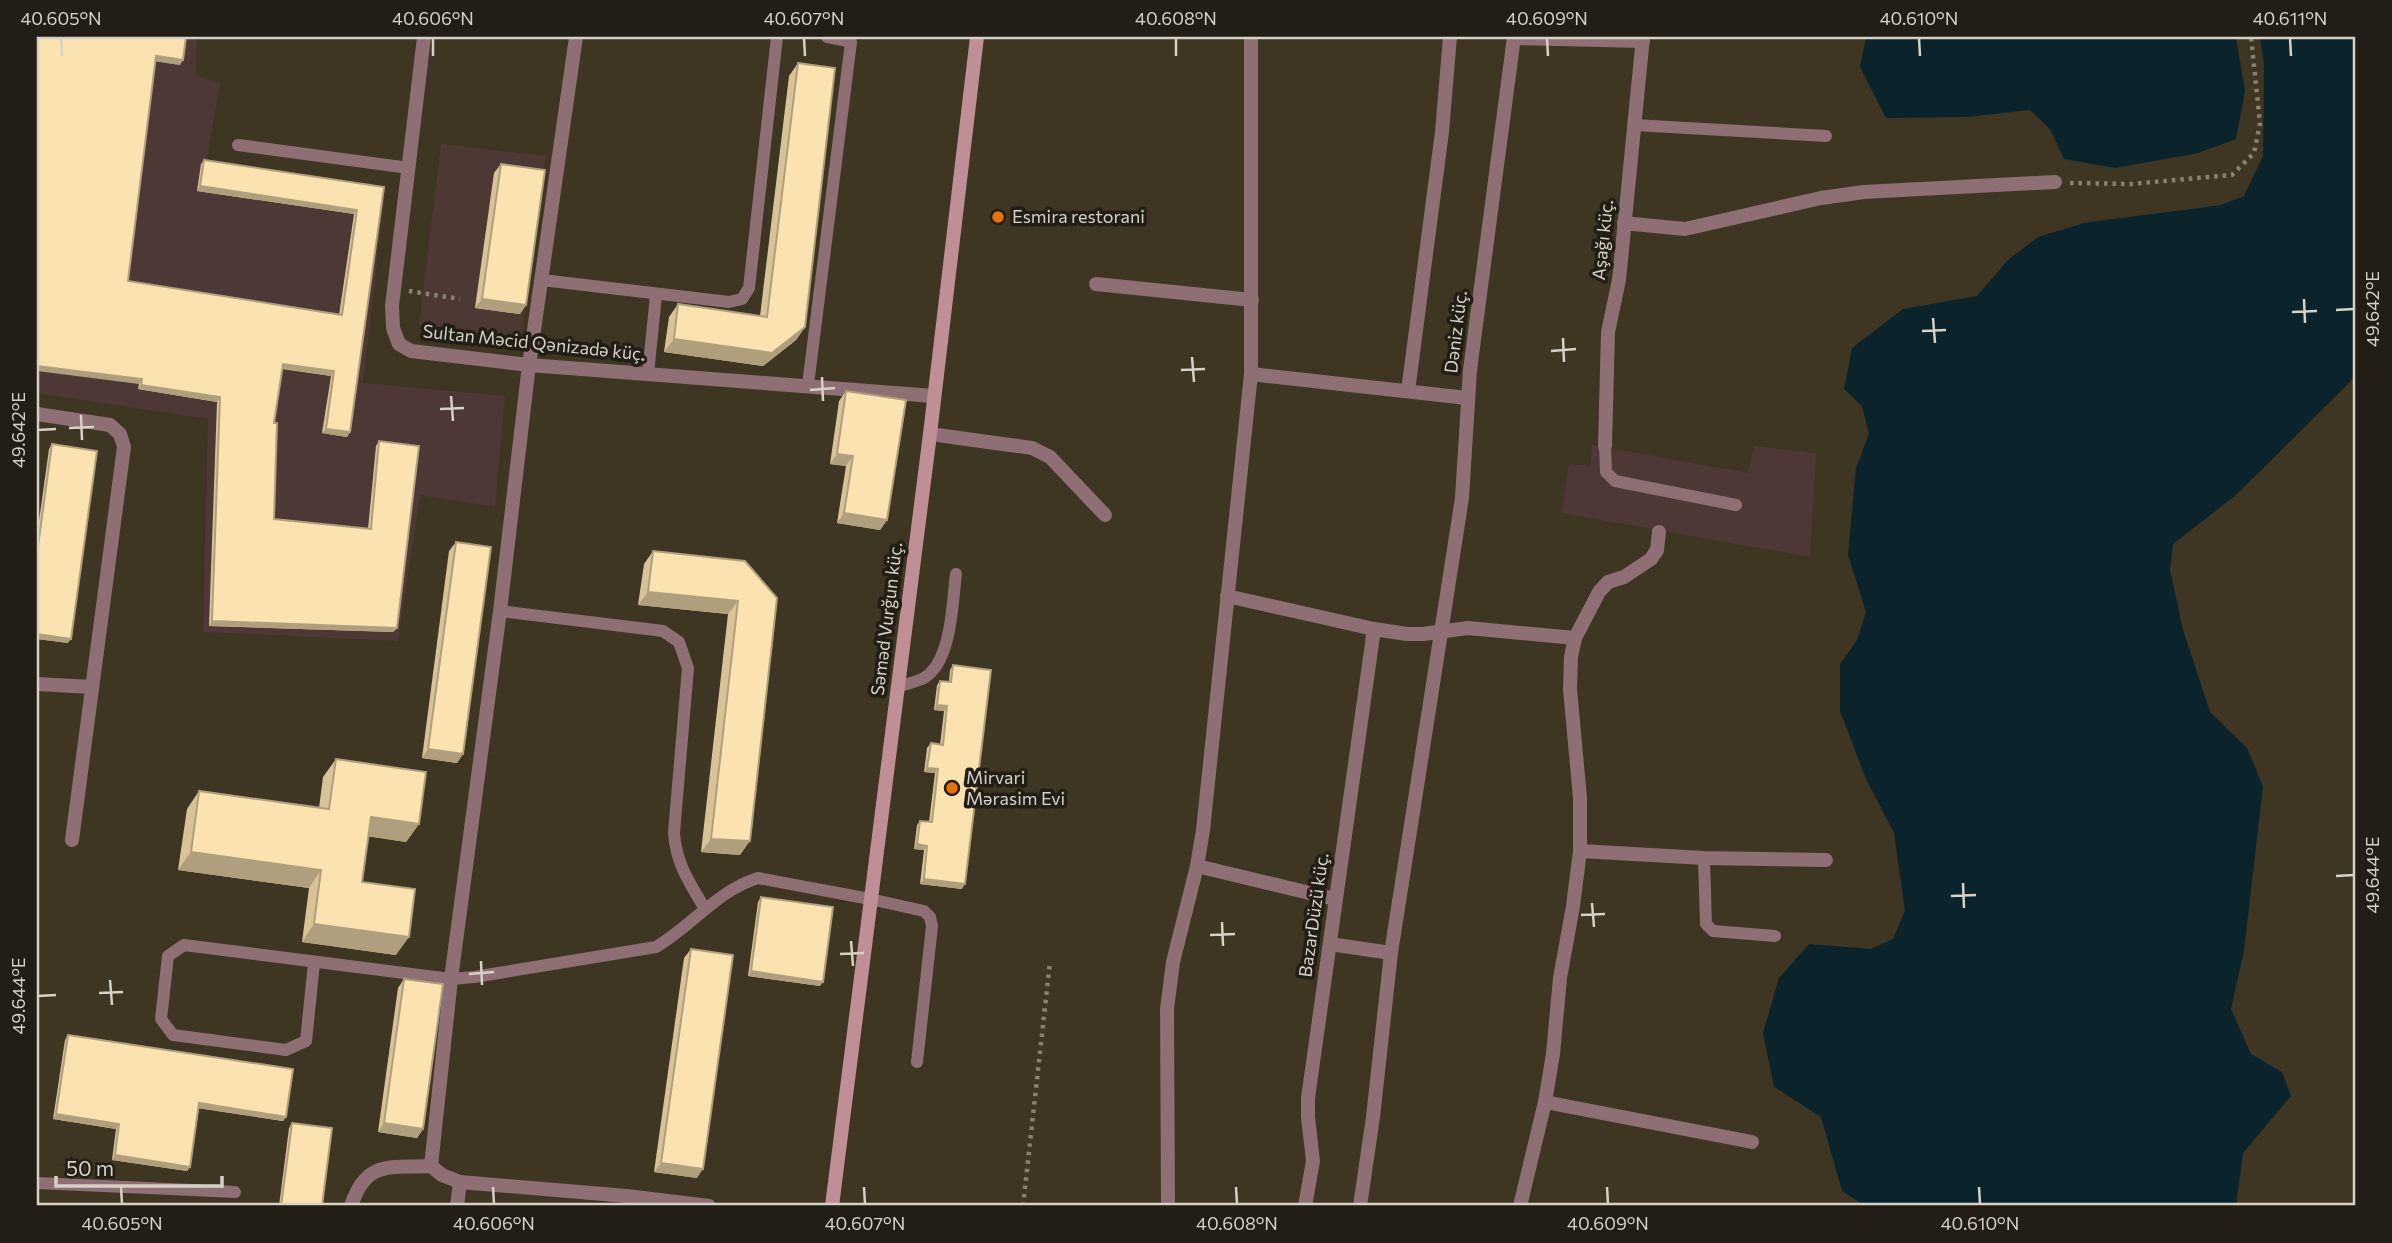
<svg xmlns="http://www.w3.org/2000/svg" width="2392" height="1243" font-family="Commissioner,sans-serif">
<rect width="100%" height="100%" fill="#3e3523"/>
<!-- industrial -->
<g fill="#4d3836">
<path d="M37,37H197L196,76L220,83L207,160L386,187L363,383L505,396L495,507L420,495L398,641L203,632L208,419L37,393Z"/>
<path d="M1592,445L1748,473L1754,446L1816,453L1810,557L1562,513L1569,464L1591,466Z"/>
</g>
<!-- education -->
<path fill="#4d3933" d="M441,144L546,156L521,339L419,325Z"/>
<!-- water -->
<g fill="#0b242c">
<path d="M1866,37H2236L2245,91L2236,139L2198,153L2115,168L2064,159L2050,129L2030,110L1967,117L1886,118L1860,67Z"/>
<path d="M2260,37H2355V372L2350,382L2236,495L2173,544L2170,570L2183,630L2210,712L2247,748L2263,786L2244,951L2231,1009L2251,1054L2282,1072L2291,1096L2243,1153L2236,1206H1865L1842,1191L1821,1117L1774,1087L1763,1033L1779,978L1809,944L1871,949L1893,939L1905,911L1894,833L1866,779L1840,711V664L1857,640L1866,612L1848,555L1856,468L1869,434L1862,406L1844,389L1852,348L1903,309L1977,296L2008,260L2038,237L2084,223L2221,205L2244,196L2263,156L2264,64Z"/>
</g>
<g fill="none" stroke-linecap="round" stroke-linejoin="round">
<!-- path -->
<g stroke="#888172" stroke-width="4.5" stroke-dasharray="3.5 5" stroke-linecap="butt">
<path d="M2070,183L2131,184L2232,175L2254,153L2260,124L2251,37"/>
<path d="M409,291L460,299"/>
<path d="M1023,1206L1050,962"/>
</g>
<!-- service -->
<g stroke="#8e6f73" stroke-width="12">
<path d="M1634,125L1826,136"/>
<path d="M238,145L409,168"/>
<path d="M542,280L729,302L742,299L749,288L777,37"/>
<path d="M648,374L656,295"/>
<path d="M808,385L851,42L827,37"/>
<path d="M1605,446L1606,472L1615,481L1736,505"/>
<path d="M500,611L663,631L679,642L688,668L674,833C676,864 690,883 705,909"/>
<path d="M897,687C906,684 916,682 924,678C952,661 952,604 956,574"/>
<path d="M1704,858L1706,924L1713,931L1775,936"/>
<path d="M314,963L306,1041L286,1050L173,1035L161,1019L168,956L184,945L451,979L474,977L656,947C692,926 718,890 758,878L870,899L924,911L930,917L932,926L917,1062"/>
<path d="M37,1183L235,1192"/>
</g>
<!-- minor -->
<g stroke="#8e6f73" stroke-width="14">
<path d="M424,37L392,306L393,328L399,344L411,351L529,365L933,396"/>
<path d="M576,37L529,365L500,611L451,979L431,1166L442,1175L460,1182L627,1196L709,1206"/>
<path d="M1514,38L1643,41"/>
<path d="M1624,223L1685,229L1821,198L1864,192L2055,182"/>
<path d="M1096,284L1252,300"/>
<path d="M1251,374L1467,398"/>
<path d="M1408,391L1442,132L1450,37"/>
<path d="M37,414L110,425L120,434L124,447L72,840"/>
<path d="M930,434L1032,448L1050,457L1105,515"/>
<path d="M1605,446L1608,332L1619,280L1643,37"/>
<path d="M1227,596L1374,629L1407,634H1423L1468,628L1575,638"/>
<path d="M37,684L92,687"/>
<path d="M1580,851L1704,858L1826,860"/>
<path d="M1197,866L1335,899"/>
<path d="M1330,944L1391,953"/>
<path d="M1545,1102L1752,1142"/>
<path d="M351,1206C366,1160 389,1168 431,1166"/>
<path d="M457,1206L460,1182"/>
<path d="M1168,1206L1167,1009L1173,962L1197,866L1203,830L1251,374V37"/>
<path d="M1305,1206L1313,1161L1308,1117V1098L1374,629"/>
<path d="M1360,1206L1373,1117L1391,953L1462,498L1470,370L1514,37"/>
<path d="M1520,1206L1545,1102L1553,1054L1560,978L1573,906L1580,851V798L1570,689L1571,657L1575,638L1599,592L1608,582L1624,577L1651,559L1657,550L1659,532"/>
</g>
<!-- secondary -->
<path stroke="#bf8f95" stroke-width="14" d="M832,1206L930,434L977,37"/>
</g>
<!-- wall -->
<g fill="#d8c398">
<path d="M37,37L180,65L155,61L128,281L339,315L354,214L197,191L201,164L204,160L384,187L350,432L347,437L322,433L331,376L282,369L274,423V519L368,529L376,446L379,441L397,628L393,632L209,626L217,402L138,389L139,384Z"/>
<path d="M798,63L805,327L796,340L763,366L664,352L669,317L678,304L760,316L789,76Z"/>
<path d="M501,164L526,305L520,314L475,308L494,173Z"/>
<path d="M846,391L887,520L880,530L837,523L846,466L830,464L839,401Z"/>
<path d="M52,444L68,643L37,639V535L49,449Z"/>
<path d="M456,542L463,754L457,763L422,758L449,551Z"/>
<path d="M653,551L745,561L740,855L701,852L728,614L638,605L644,564Z"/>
<path d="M953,665L962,889L920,884L924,850L914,849L917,825L920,821L929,822L935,773L924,772L927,748L931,743L940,745L944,711L934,710L937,685L940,681L949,682L950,670Z"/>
<path d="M336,759L419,824L406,842L368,836L362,882L396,955L302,942L309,888L178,870L187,809L199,791L319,808L323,777Z"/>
<path d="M761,897L820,986L748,976L758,902Z"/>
<path d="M691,949L697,1178L654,1172L684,958Z"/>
<path d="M404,979L423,1129L417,1138L378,1132L398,988Z"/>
<path d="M68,1035L286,1117L283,1121L199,1108L190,1167L187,1171L112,1160L116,1129L53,1119L65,1040Z"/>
<path d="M292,1123L322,1206H279L289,1128Z"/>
</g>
<!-- shaded-wall -->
<g fill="#b09f7c">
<path d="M156,56L183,60L180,65L153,61Z"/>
<path d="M200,186L357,210L354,214L197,191Z"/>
<path d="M482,299L526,305L520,314L475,308Z"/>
<path d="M805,327L796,340L763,366L664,352L674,339Z"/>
<path d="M283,364L334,371L331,376L280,368Z"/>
<path d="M37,366L142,379L139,384L37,371Z"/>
<path d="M141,385L220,397L217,402L138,389Z"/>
<path d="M326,429L350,432L347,437L322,433Z"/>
<path d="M837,454L853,456L846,466L830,464Z"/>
<path d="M844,513L887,520L880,530L837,523Z"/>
<path d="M648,592L738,601L728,614L638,605Z"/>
<path d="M212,621L397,628L393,632L209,626Z"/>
<path d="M37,634L71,639L68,643L37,639Z"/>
<path d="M937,705L947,706L944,711L934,710Z"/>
<path d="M428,749L463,754L457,763L422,758Z"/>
<path d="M927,768L938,769L935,773L924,772Z"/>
<path d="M371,817L419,824L406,842L358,835Z"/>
<path d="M711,839L750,841L740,855L701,852Z"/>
<path d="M917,844L927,846L924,850L914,849Z"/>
<path d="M191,852L321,870L309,888L178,870Z"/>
<path d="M924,879L965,884L962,889L920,884Z"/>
<path d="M314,924L409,937L396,955L302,942Z"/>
<path d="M751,971L823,982L820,986L748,976Z"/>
<path d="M199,1103L286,1117L283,1121L196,1108Z"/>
<path d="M56,1114L119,1124L116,1129L53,1119Z"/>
<path d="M384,1123L423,1129L417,1138L378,1132Z"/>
<path d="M115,1155L190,1167L187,1171L112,1160Z"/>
<path d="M661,1163L703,1169L697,1178L654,1172Z"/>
</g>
<!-- building -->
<g fill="#fbe3b1" stroke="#b09f7c" stroke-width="2">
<path d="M37,37H186L183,60L156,56L128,281L342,315L357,210L200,186L204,160L384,187L350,432L326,429L334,371L283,364L274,423H277L274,519L371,529L379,441L419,446L397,628L212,621L220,397L141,385L142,379L37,366Z"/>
<path d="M798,63L835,68L805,327L772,353L674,339L678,304L767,317Z"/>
<path d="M501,164L545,170L526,305L482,299Z"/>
<path d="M846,391L906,400L887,520L844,513L853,456L837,454Z"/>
<path d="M52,444L97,451L71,639L37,634V553Z"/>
<path d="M456,542L491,547L463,754L428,749Z"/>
<path d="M653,551L745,561L777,598L750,841L711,839L738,601L648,592Z"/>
<path d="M953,665L991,670L965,884L924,879L927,846L917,844L920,821L932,822L938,769L927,768L931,743L943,745L947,706L937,705L940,681L951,682Z"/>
<path d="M336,759L426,772L419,824L371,817L362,882L415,889L409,937L314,924L321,870L191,852L199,791L329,809Z"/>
<path d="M761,897L833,907L823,982L751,971Z"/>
<path d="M691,949L733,955L703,1169L661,1163Z"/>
<path d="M404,979L443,984L423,1129L384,1123Z"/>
<path d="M68,1035L293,1069L286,1117L199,1103L190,1167L115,1155L119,1124L56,1114Z"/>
<path d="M292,1123L332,1128L322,1206H281Z"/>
</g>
<!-- ticks -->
<path fill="none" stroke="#d6d1c6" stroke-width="2.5" d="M61,38L62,56M433,38V56M804,38L805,56M1176,38V56M1547,38L1548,56M1919,38L1920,56M2290,38L2291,56M2304,299L2305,323M2336,310L2354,309M2292,312L2317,311M1933,318L1935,343M1922,331L1946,330M1563,338L1564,362M1551,351L1576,349M1192,357L1194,382M1181,370L1205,369M822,377L823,401M810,390L835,388M451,396L453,421M440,409L464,408M81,415L82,440M69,428L94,427M38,430L56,429M2336,876L2354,875M1963,883L1964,908M1951,896L1976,895M1592,903L1594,927M1581,915L1605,914M1222,922L1223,946M1210,935L1235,934M851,941L853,966M840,954L864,953M481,961L482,985M469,974L494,972M110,980L112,1005M99,993L123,992M38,996L56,995M121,1187L122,1204M493,1187L494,1204M864,1187L865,1204M1236,1187L1237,1204M1607,1187L1608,1204M1979,1187L1980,1204"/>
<!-- markers -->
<g fill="#e8710a" stroke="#221e15" stroke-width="2.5">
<circle cx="998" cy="217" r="7"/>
<circle cx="952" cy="788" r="7"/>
</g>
<g text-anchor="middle" stroke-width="7" stroke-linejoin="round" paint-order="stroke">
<!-- poi labels -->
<g font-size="18" fill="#d6d1c6" stroke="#221e15" text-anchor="start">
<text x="1012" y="223">Esmira restorani</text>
<text x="966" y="784">Mirvari<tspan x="966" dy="21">Mərasim Evi</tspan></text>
</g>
<!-- street labels -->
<g font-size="18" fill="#d6d1c6" stroke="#221e15">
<text transform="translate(1603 240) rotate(-84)" y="6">Aşağı küç.</text>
<text transform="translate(1456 332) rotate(-83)" y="6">Dəniz küç.</text>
<text transform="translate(534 343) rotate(6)" y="6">Sultan Məcid Qənizadə küç.</text>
<text transform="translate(887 619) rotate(-83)" y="6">Səməd Vurğun küç.</text>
<text transform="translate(1314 915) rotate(-82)" y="6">BazarDüzü küç.</text>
</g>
</g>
<!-- border -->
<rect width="2392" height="1243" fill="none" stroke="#221e15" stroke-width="77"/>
<!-- scale -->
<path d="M56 1176v10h166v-10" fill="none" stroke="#d6d1c6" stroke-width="3.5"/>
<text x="66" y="1176" font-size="21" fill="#d6d1c6" stroke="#221e15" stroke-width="5" paint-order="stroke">50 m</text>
<rect x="38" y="38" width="2316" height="1166" fill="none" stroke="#d6d1c6" stroke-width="2.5"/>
<g font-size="18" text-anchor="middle" fill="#d6d1c6">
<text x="61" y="25">40.605°N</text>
<text x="433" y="25">40.606°N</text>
<text x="804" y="25">40.607°N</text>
<text x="1176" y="25">40.608°N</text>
<text x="1547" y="25">40.609°N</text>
<text x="1919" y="25">40.610°N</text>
<text x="2290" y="25">40.611°N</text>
<text transform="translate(2373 309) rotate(-90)" y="6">49.642°E</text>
<text transform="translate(19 430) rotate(-90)" y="6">49.642°E</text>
<text transform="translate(2373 875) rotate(-90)" y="6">49.644°E</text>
<text transform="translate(19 996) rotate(-90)" y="6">49.644°E</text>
<text x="122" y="1230">40.605°N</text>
<text x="494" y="1230">40.606°N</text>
<text x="865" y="1230">40.607°N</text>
<text x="1237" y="1230">40.608°N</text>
<text x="1608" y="1230">40.609°N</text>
<text x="1980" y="1230">40.610°N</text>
</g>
</svg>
